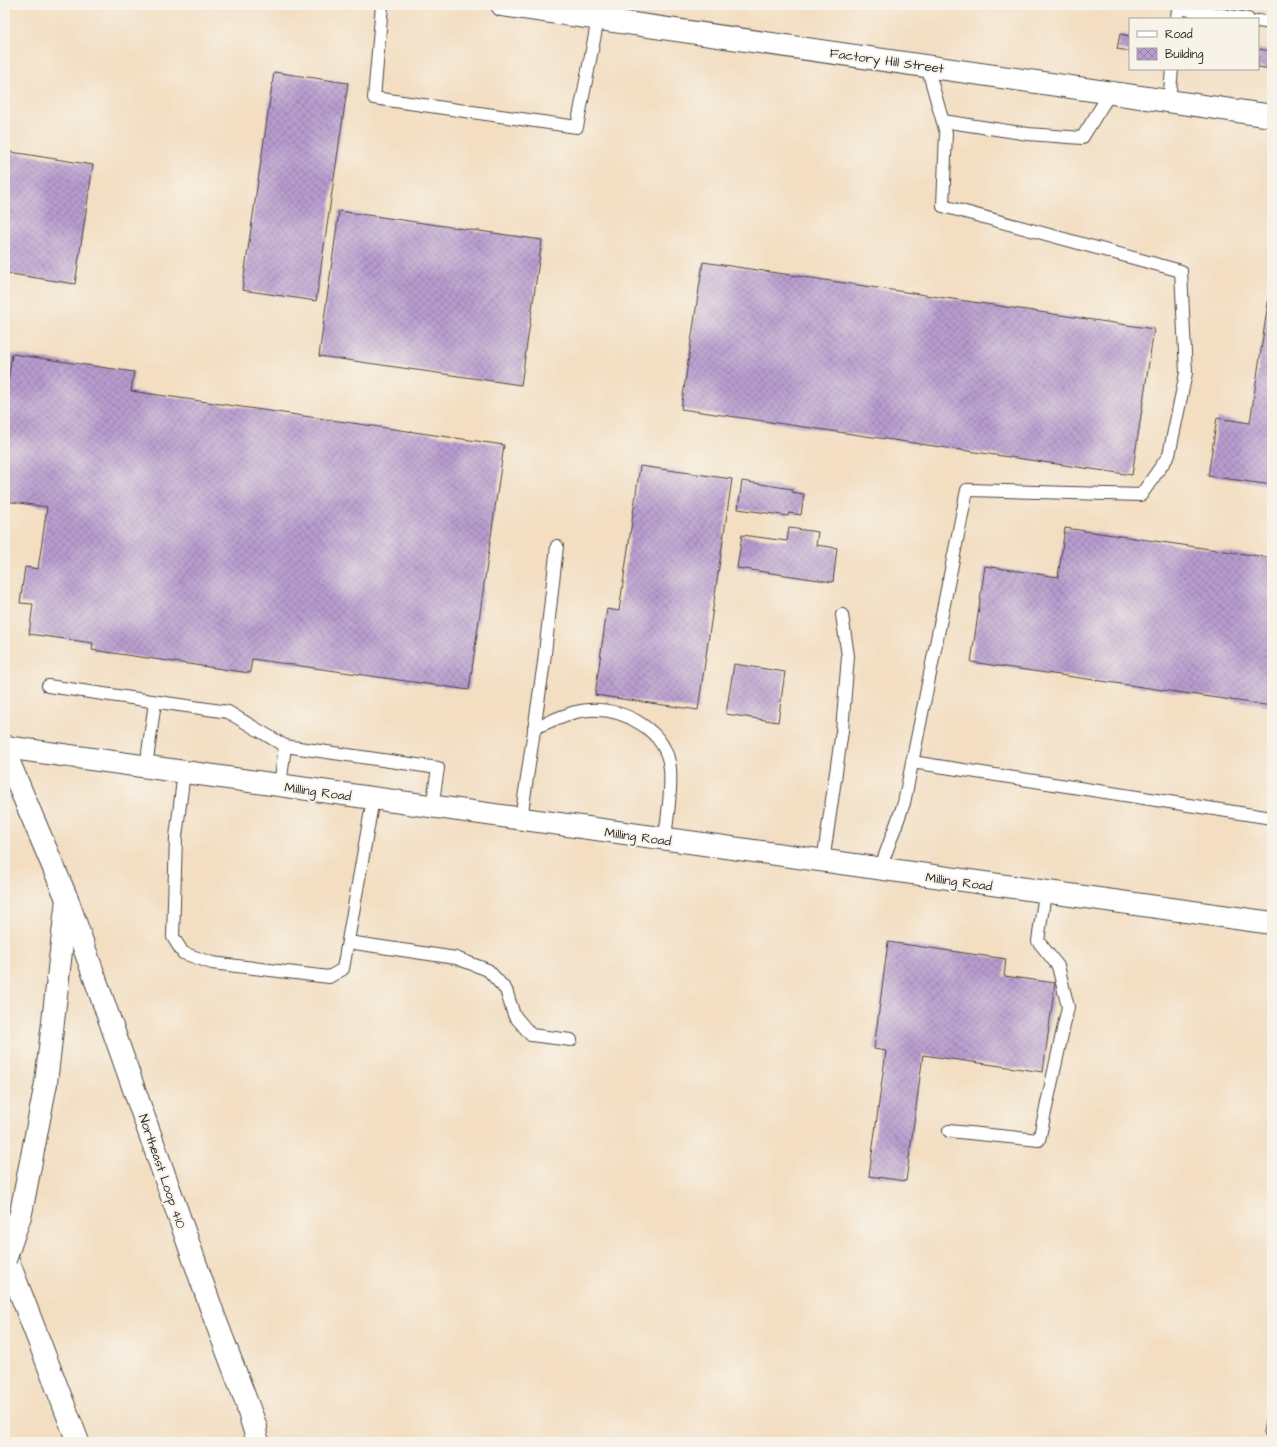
<svg xmlns="http://www.w3.org/2000/svg" width="1277" height="1447" font-family="'Architects Daughter',sans-serif">
<defs>
<pattern id="building-cross-hatch" width="8" height="8" patternUnits="userSpaceOnUse"><rect width="8" height="8" fill="#b89ccf"/><path d="M0 0l8 8M0 8l8-8" fill="none" stroke="#967fa8"/></pattern>
</defs>
<rect width="100%" height="100%" fill="#f7f3e8"/>
<filter id="ink" filterUnits="userSpaceOnUse"><feTurbulence type="fractalNoise" baseFrequency=".025" numOctaves="2"/><feDisplacementMap in="SourceGraphic" scale="8" xChannelSelector="R" yChannelSelector="G"/><feConvolveMatrix kernelMatrix="1 2 1 2 8 2 1 2 1" color-interpolation-filters="sRGB"/></filter>
<filter id="wash" filterUnits="userSpaceOnUse"><feTurbulence type="fractalNoise" baseFrequency=".012" numOctaves="4" result="noise"/><feDisplacementMap in="SourceGraphic" scale="16" xChannelSelector="R" yChannelSelector="G"/><feGaussianBlur stdDeviation="0.9" result="paint"/><feColorMatrix in="noise" values="0 0 0 0 0 0 0 0 0 0 0 0 0 0 0 0 0 1.4 0 .05"/><feComposite in="paint" operator="in"/></filter>
<g filter="url(#wash)">
<rect width="100%" height="100%" fill="#f3dec2"/>
<g id="blocks">
<!-- building -->
<g fill="url(#building-cross-hatch)">
<path d="M1120,34L1130,36V51L1117,49Z"/>
<path d="M1258,49L1272,51V69L1258,67Z"/>
<path d="M274,72L348,83L316,301L242,290Z"/>
<path d="M5,151L93,165L75,284L5,273Z"/>
<path d="M339,211L542,240L521,385L319,356Z"/>
<path d="M703,262L1154,329L1132,475L681,409Z"/>
<path d="M1271,283L1272,485L1208,476L1217,418L1250,423Z"/>
<path d="M12,354L134,372L131,391L504,445L469,690L252,659L250,673L92,650L93,643L29,634L33,604L20,603L25,567L38,569L47,507L5,501V382H8Z"/>
<path d="M640,466L732,479L698,710L595,695L607,609L619,611Z"/>
<path d="M742,481L792,489V492L804,494L801,515L789,513L788,516L738,509Z"/>
<path d="M789,528L818,532L816,545L837,548L833,582L737,568L742,535L787,541Z"/>
<path d="M1065,528L1272,558V706L971,662L985,566L1058,577Z"/>
<path d="M734,664L785,672L778,722L726,714Z"/>
<path d="M888,942L1006,959L1004,976L1055,983L1043,1072L923,1055L906,1181L869,1176L886,1051L874,1049Z"/>
</g>
</g>
</g>
<g filter="url(#ink)">
<use href="#blocks" fill-opacity="0" stroke="#494642" stroke-width="1"/>
<g fill="none" stroke-linecap="round" stroke-linejoin="round">
<!-- lane casing -->
<g stroke="#494642" stroke-width="14">
<g id="lane">
<path d="M382,5L374,98L577,127L598,19"/>
<path d="M1177,19L1178,8L1248,19"/>
<path d="M1258,21L1272,23"/>
<path d="M1169,102L1172,69"/>
<path d="M943,121L1028,134L1082,138L1110,93"/>
<path d="M48,686L228,712L285,746"/>
<path d="M534,728C552,721 570,711 589,710C625,708 667,731 670,769C672,792 667,817 665,839"/>
<path d="M912,762L1272,818"/>
<path d="M146,767L155,702"/>
<path d="M184,772L176,837L173,937L183,953L212,963L329,977L343,969L373,799"/>
<path d="M280,786L285,746L438,768L432,807"/>
<path d="M521,819L544,662L557,546"/>
<path d="M823,862L842,731L848,656L842,615"/>
<path d="M880,869L904,803L967,490L1141,495L1169,455L1186,373L1181,271L943,206L946,133L927,66"/>
<path d="M348,942L456,958L488,970L506,990L514,1015L531,1035L571,1040"/>
<path d="M949,1131L1039,1140L1068,1007L1058,966L1038,941L1045,893"/>
<path d="M1272,1419L1270,1430L1272,1434"/>
</g>
</g>
<!-- street casing -->
<g stroke="#494642" stroke-width="24">
<g id="street">
<path d="M502,5L1272,116"/>
<path d="M5,747L1272,923"/>
</g>
</g>
<!-- secondary casing -->
<g stroke="#494642" stroke-width="24">
<path id="secondary" d="M67,899L215,1319L256,1427"/>
</g>
<!-- primary casing -->
<g stroke="#494642" stroke-width="24">
<path id="primary" d="M5,753L67,899"/>
</g>
<!-- highway casing -->
<g stroke="#494642" stroke-width="24">
<g id="highway">
<path d="M46,1083L67,899"/>
<path d="M5,1253L78,1442"/>
<path d="M248,1409L258,1442"/>
</g>
</g>
<!-- lane -->
<use href="#lane" stroke="#fff" stroke-width="12"/>
<!-- street -->
<use href="#street" stroke="#fff" stroke-width="22"/>
<!-- secondary -->
<use href="#secondary" stroke="#fff" stroke-width="22"/>
<!-- primary -->
<use href="#primary" stroke="#fff" stroke-width="22"/>
<!-- highway -->
<use href="#highway" stroke="#fff" stroke-width="22"/>
<!-- highway-bridge casing -->
<g stroke="#494642" stroke-width="24" stroke-linecap="butt">
<path id="highway-bridge" d="M5,1260L21,1213L46,1083"/>
</g>
<!-- highway-bridge -->
<use href="#highway-bridge" stroke="#fff" stroke-width="22"/>
</g>
</g>
<g text-anchor="middle" stroke-width="4" stroke-linejoin="round" paint-order="stroke">
<!-- street labels -->
<g font-size="13" fill="#2b2b2b" stroke="#f7f3e8">
<text transform="translate(887 60) rotate(8)" y="5">Factory Hill Street</text>
<text transform="translate(318 791) rotate(8)" y="5">Milling Road</text>
<text transform="translate(638 836) rotate(8)" y="5">Milling Road</text>
<text transform="translate(959 881) rotate(8)" y="5">Milling Road</text>
<text transform="translate(163 1171) rotate(71)" y="5">Northeast Loop 410</text>
</g>
</g>
<!-- margin -->
<rect width="1277" height="1447" fill="none" stroke="#f7f3e8" stroke-width="20"/>
<!-- legend -->
<rect x="1129" y="18" width="130" height="52" fill="#f7f3e8" stroke="#a5a39c"/>
<rect x="1137" y="31" width="20" height="6" fill="#ffffff" stroke="#a5a39c"/>
<text x="1165" y="38" font-size="12" fill="#2b2b2b">Road</text>
<rect x="1137" y="48" width="20" height="12" fill="url(#building-cross-hatch)" stroke="#a5a39c"/>
<text x="1165" y="58" font-size="12" fill="#2b2b2b">Building</text>
</svg>
